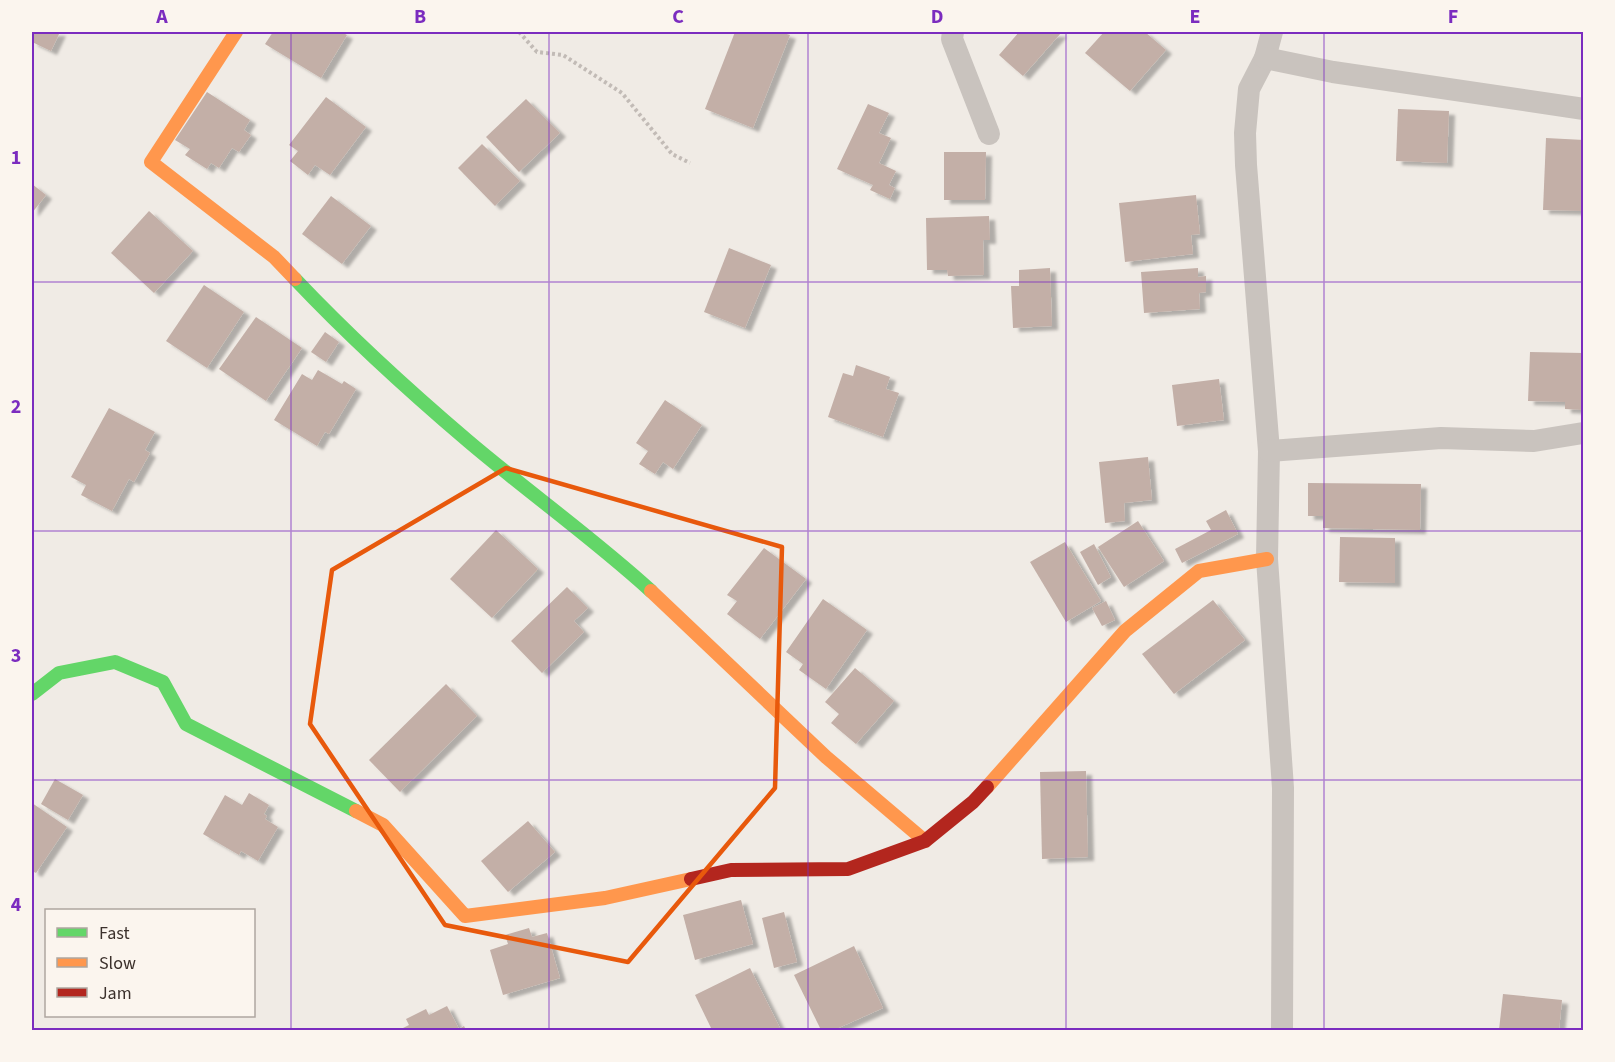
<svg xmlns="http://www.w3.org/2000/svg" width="1615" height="1062" font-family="'Source Sans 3',sans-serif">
<defs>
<filter id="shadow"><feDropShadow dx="6" dy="4" stdDeviation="1.5" flood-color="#0004"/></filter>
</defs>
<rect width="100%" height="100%" fill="#f0ebe5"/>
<!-- building -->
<g fill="#c3afa7" filter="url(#shadow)">
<path d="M32,32H60L51,51L32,42Z"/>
<path d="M273,32H341L347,35L321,78L265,44Z"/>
<path d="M735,32H780L790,35L753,128L705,109Z"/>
<path d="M1019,32L1061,33L1023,76L999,55Z"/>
<path d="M1104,32H1145L1166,50L1130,91L1085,53Z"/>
<path d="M207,92L250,120L244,130L251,135L239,152L232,148L219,168L211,163L207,169L185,155L190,149L175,140Z"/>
<path d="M326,97L366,127L330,175L315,165L308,175L290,161L298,151L289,145Z"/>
<path d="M526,99L560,133L519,172L486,137Z"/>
<path d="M868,104L889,113L879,133L891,138L879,163L896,171L889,185L895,188L890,199L870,190L873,185L837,169Z"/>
<path d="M1398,109L1449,111L1447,163L1396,161Z"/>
<path d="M1546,138L1584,140V211L1543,210Z"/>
<path d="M482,144L520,181L495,206L458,168Z"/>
<path d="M944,152H986L985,200H944Z"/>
<path d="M32,184L46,195L32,213Z"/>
<path d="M1196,195L1200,234L1191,235L1193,254L1125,262L1119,203Z"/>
<path d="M331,196L371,226L342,264L302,234Z"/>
<path d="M149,211L193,251L154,293L111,253Z"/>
<path d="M989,216L990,240H983L984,275L948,276L947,270H927L926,218Z"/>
<path d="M729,248L771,265L745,328L704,312Z"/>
<path d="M1050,268L1052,326L1013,328L1011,286H1019V270Z"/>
<path d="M1198,268V277L1206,276V292L1199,293L1200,309L1144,313L1141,272Z"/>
<path d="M204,285L244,312L207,368L166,341Z"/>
<path d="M256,317L302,348L266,401L219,369Z"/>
<path d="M325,332L339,342L326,362L311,352Z"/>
<path d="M1530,352L1584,353V410L1565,409V402L1528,401Z"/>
<path d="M856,365L890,377L886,389L899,393L883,437L828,417L843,373L853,376Z"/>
<path d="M318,370L342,384L344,381L356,389L329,434L325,432L317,446L274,420L302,374L312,380Z"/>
<path d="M1219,379L1224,420L1177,426L1172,385Z"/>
<path d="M665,400L702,425L673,469L663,462L655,474L639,464L648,451L636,443Z"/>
<path d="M109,408L155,432L145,450L150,453L134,482L129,479L112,511L81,495L86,485L71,477Z"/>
<path d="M1148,457L1152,500L1124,503L1125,521L1105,523L1099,462Z"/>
<path d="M1308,483L1421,484L1420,530L1323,528V516H1308Z"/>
<path d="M1226,510L1238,534L1182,563L1175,549L1211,530L1206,521Z"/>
<path d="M1138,521L1164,561L1124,587L1098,547Z"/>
<path d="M496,530L538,569L492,618L450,579Z"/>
<path d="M1340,537L1395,538V583L1339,582Z"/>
<path d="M1065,542L1101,601L1066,622L1030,562Z"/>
<path d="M1094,544L1111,577L1098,585L1080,552Z"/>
<path d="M764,548L806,579L760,639L727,614L737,601L727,595Z"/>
<path d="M567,587L588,608L574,621L584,632L542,673L511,641Z"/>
<path d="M823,599L867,630L826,689L799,670L803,664L786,652Z"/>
<path d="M1213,600L1245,640L1174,694L1142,654Z"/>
<path d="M1106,601L1115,620L1102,626L1092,608Z"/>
<path d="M855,668L894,701L856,744L831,723L839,714L825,702Z"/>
<path d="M446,684L477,716L400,792L369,760Z"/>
<path d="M1086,771L1088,857L1042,859L1040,772Z"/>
<path d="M55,779L83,795L68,820L41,804Z"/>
<path d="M249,793L269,805L264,814L267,816L265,819L278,827L258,861L241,851L239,855L203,834L225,795L242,805Z"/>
<path d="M32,803L67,827L36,873L32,871Z"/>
<path d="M528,821L555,852L508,892L481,861Z"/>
<path d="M741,900L753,944L695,960L683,915Z"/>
<path d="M784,912L797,962L774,968L762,918Z"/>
<path d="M529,928L532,937L547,933L560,978L503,995L490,950L508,944L505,935Z"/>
<path d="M854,946L883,1008L834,1030H821L794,975Z"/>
<path d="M750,968L781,1030H712L695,995Z"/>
<path d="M1503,994L1562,1000L1559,1030H1499Z"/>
<path d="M447,1006L459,1029L464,1026L466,1030H402L401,1029L409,1025L406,1019L426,1009L429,1015Z"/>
</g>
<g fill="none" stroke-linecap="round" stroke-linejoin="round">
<!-- path -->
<path stroke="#c2bbb6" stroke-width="4" stroke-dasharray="3 3" stroke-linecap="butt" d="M519,32L537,52L563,55L622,93L672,154L690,163"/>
<!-- street -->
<g stroke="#c9c3be" stroke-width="22">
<path d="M953,32L952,39L989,134"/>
<path d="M1272,32L1265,58L1249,89L1245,133L1246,165L1269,451L1267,559L1283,788L1282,1030"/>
<path d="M1265,58L1333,72L1584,109"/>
<path d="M1269,451L1441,438L1534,441L1583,433"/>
</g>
<!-- fast -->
<g stroke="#63d668" stroke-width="14">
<path d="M295,279C349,336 408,390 468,441C528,492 593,538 651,591"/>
<path d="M32,694L59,673L115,662L163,682L186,724L356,811"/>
</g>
<!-- slow -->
<g stroke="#ff974d" stroke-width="14">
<path d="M236,32L151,162L274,257L295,279"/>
<path d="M651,591L826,757L925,841"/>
<path d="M987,787L1125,631L1199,571L1267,559"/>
<path d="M356,811L383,825L465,916L605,898L691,879"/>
</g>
<!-- jam -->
<path stroke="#b3261e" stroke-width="14" d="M691,879L731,870L848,869L925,841L973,802L987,787"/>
</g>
<!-- marked area -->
<path fill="none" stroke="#e8590c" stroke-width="4.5" stroke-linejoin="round" d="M506,468L782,547L775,788L628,962L445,925L310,724L332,570Z"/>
<!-- grid -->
<path fill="none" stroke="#7b2cbf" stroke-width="1.5" stroke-opacity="0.55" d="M291,32V1030M549,32V1030M808,32V1030M1066,32V1030M1324,32V1030M32,282H1584M32,531H1584M32,780H1584"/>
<!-- border -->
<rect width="1615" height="1062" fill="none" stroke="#fbf5ee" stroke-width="66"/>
<!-- legend -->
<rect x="45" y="909" width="210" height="108" fill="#fbf5ee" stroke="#aea6a0" stroke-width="1.5"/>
<rect x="57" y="928" width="30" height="9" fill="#63d668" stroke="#aea6a0" stroke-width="1.5"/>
<text x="99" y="939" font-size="18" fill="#3b302b">Fast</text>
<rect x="57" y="958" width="30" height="9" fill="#ff974d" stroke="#aea6a0" stroke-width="1.5"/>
<text x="99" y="969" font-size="18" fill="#3b302b">Slow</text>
<rect x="57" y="988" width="30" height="9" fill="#b3261e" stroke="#aea6a0" stroke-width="1.5"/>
<text x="99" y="999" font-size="18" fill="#3b302b">Jam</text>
<rect x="33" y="33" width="1549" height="996" fill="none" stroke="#7b2cbf" stroke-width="2"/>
<g font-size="20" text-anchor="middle" font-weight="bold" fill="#7b2cbf">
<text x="162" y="23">A</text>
<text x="420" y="23">B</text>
<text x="678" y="23">C</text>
<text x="937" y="23">D</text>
<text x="1195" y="23">E</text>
<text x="1453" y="23">F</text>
<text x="16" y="164">1</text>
<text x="16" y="413">2</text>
<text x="16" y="662">3</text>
<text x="16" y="911">4</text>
</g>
</svg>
